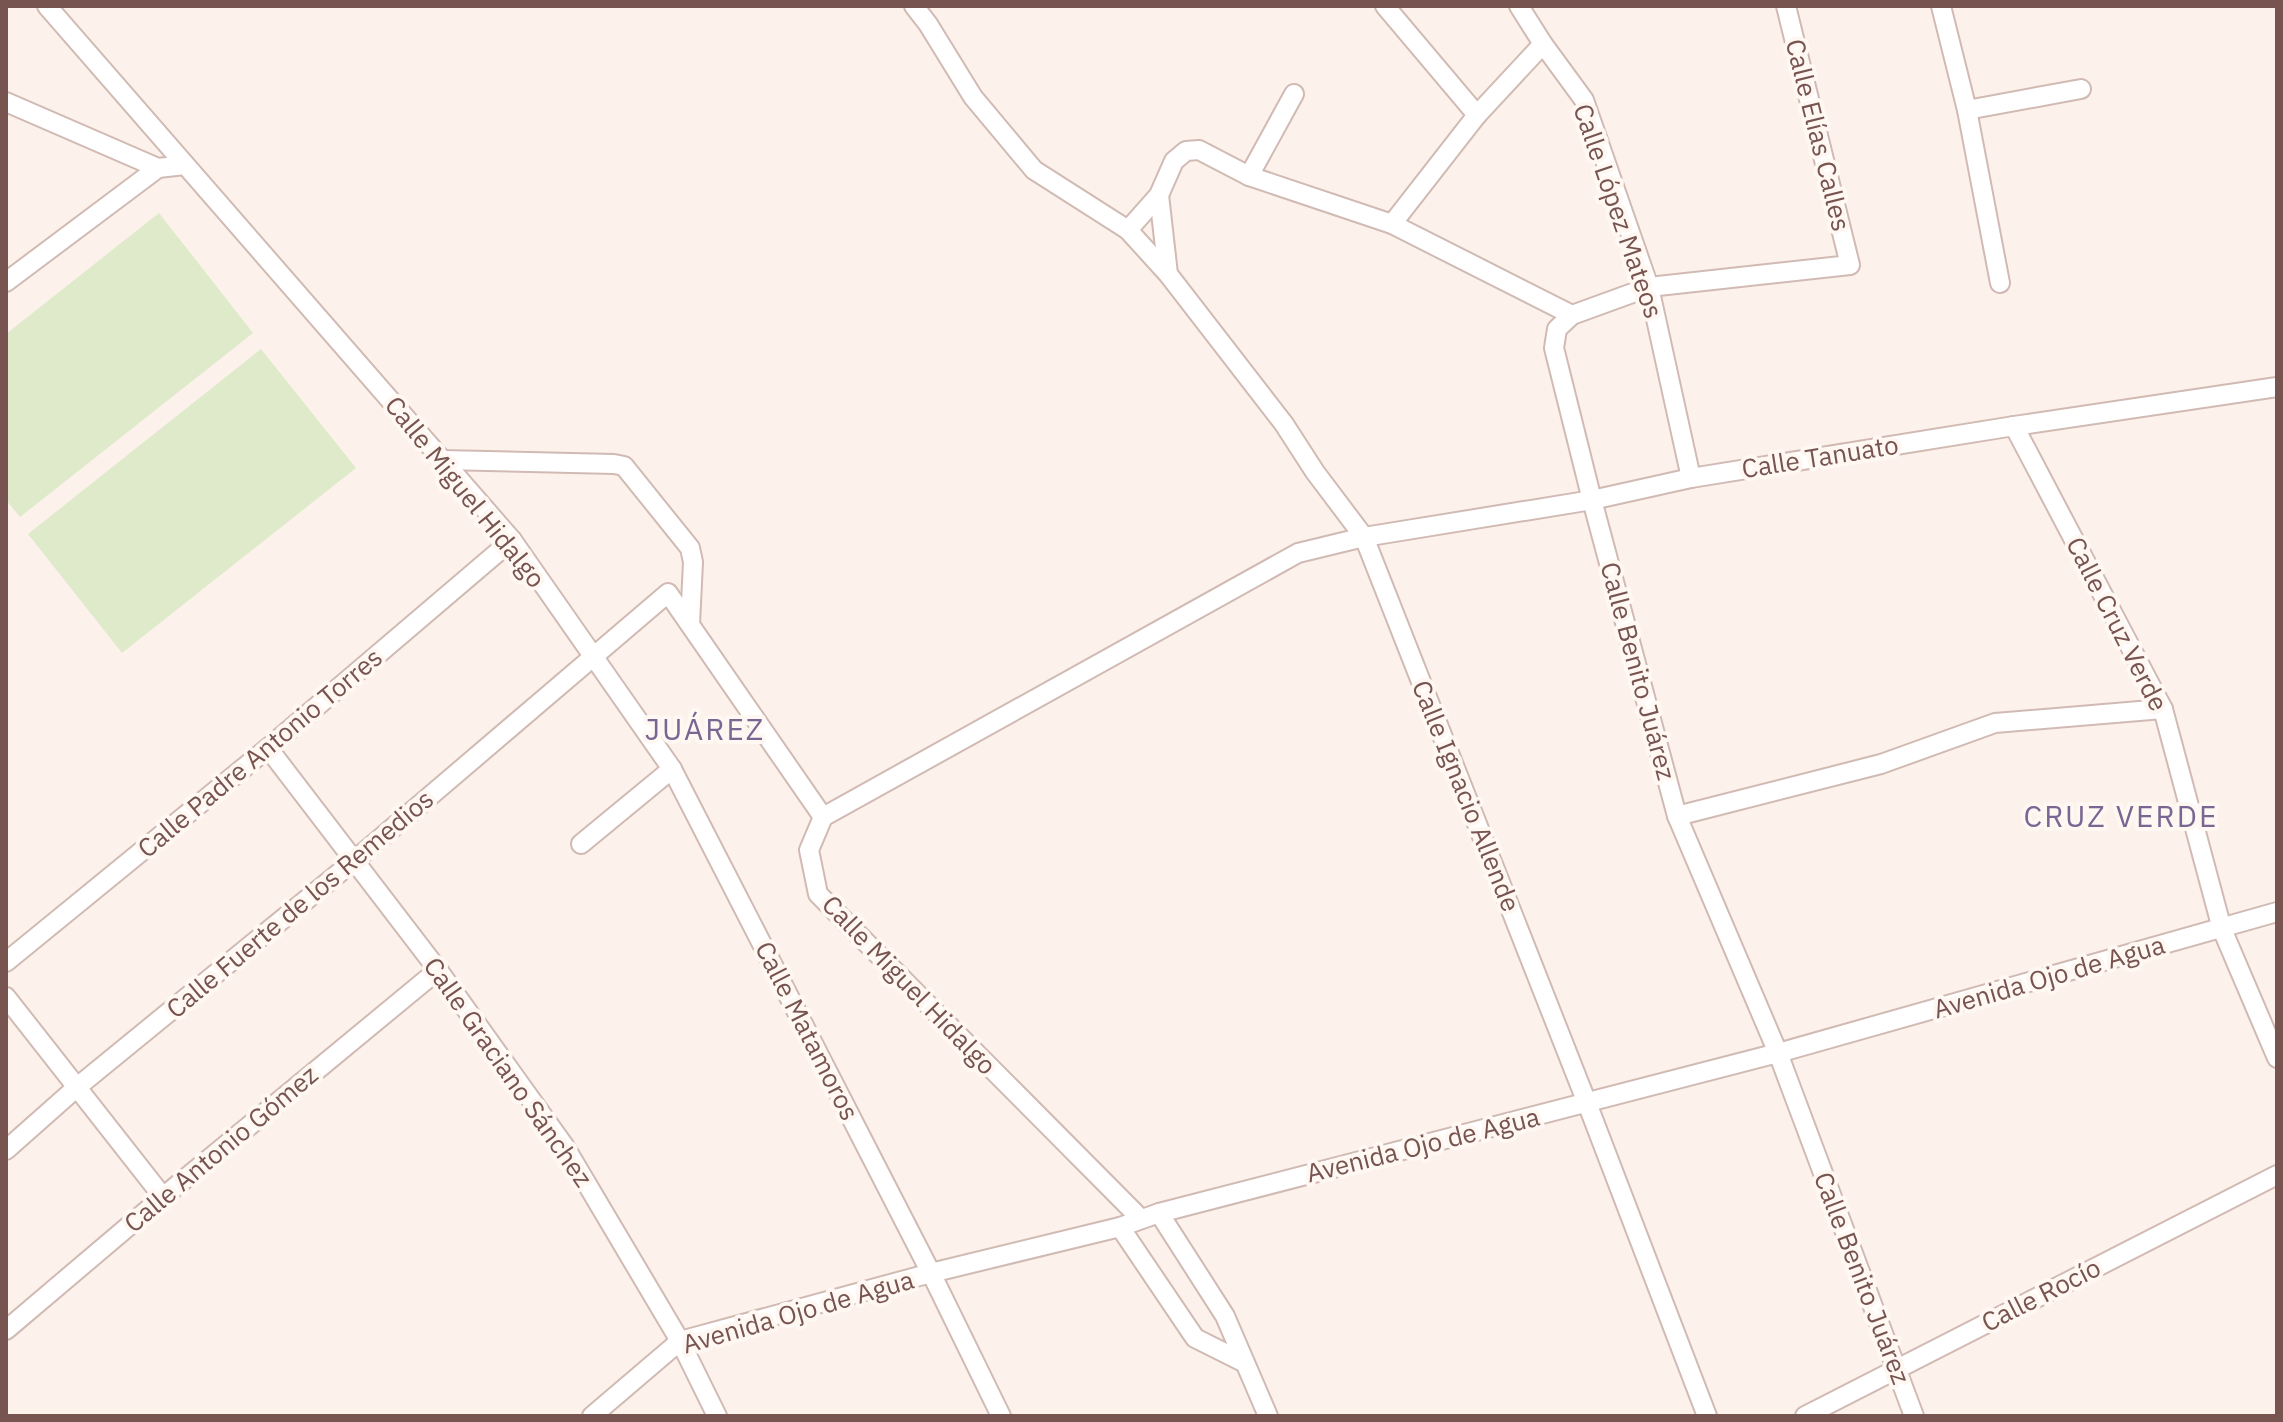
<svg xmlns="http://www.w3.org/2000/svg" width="2283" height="1422" font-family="'IBM Plex Sans',sans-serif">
<rect width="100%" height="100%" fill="#fcf2eb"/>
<!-- green -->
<g fill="#deeaca">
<path d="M159,213L253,333L20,517L6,500V334Z"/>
<path d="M261,349L356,468L122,653L28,534Z"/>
</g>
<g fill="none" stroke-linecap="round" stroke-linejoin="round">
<!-- minor casing -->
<g stroke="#d1bab3" stroke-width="22">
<g id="minor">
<path d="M47,6L512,540L672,769L931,1273L1001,1416"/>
<path d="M914,6L928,24L973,97L1034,170L1128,230L1168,274L1284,424L1315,472L1364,537L1587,1103L1707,1416"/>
<path d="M1385,6L1477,115"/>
<path d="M1519,6L1543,44L1584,100L1649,287L1691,478"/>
<path d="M1786,6L1850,265L1649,287L1572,315L1557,329L1554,348L1592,500L1677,816L1778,1053L1914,1416"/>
<path d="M1941,6L1967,110L2000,283"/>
<path d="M6,102L158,168L185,165"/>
<path d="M1967,110L2081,89"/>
<path d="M1249,176L1294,94"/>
<path d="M1159,195L1168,274"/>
<path d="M1392,224L1477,115L1543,44"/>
<path d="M1128,230L1159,195L1174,161L1186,151L1199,150L1249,176L1392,224L1572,315"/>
<path d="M6,282L158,168"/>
<path d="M2014,426L2163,709L2222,929L2277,1058"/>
<path d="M442,460L614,464L624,466L690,548L693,562L690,624"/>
<path d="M268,748L438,970L565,1147L680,1341L717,1416"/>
<path d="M1677,816L1881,764L1995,723L2163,709"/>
<path d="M823,817L1298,553L1364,537L1592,500L1691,478L2014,426L2277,387"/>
<path d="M581,844L672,769"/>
<path d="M6,962L268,748L512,540"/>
<path d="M6,997L163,1197"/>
<path d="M6,1150L76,1088L355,860L668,593L823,817L809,850L818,894L1141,1219"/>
<path d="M1159,1213L1225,1316L1268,1416"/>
<path d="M1120,1227L1195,1338L1245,1363"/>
<path d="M6,1330L163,1197L438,970"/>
<path d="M592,1416L680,1341L931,1273L1120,1227L1159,1213L1778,1053L2277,912"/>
<path d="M1805,1416L2277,1175"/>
</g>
</g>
<!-- minor -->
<use href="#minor" stroke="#fff" stroke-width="18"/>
</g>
<g text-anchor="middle" stroke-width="8" stroke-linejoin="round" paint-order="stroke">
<!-- street labels -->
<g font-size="26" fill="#77544f" stroke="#fef7f2">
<text transform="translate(1818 135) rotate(76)" y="9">Calle Elías Calles</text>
<text transform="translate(1618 211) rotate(71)" y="9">Calle López Mateos</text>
<text transform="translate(1820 457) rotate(-9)" y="9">Calle Tanuato</text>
<text transform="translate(465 492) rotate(51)" y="9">Calle Miguel Hidalgo</text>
<text transform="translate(2117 624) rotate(63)" y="9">Calle Cruz Verde</text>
<text transform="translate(1638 671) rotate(75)" y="9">Calle Benito Juárez</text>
<text transform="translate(260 753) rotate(-40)" y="9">Calle Padre Antonio Torres</text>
<text transform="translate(1466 796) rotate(68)" y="9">Calle Ignacio Allende</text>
<text transform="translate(300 904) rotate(-40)" y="9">Calle Fuerte de los Remedios</text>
<text transform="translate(2049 977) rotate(-16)" y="9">Avenida Ojo de Agua</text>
<text transform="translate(909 985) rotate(46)" y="9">Calle Miguel Hidalgo</text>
<text transform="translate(807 1031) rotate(63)" y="9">Calle Matamoros</text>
<text transform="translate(508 1072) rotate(55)" y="9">Calle Graciano Sánchez</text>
<text transform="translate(1423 1145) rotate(-14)" y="9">Avenida Ojo de Agua</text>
<text transform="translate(221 1149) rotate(-40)" y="9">Calle Antonio Gómez</text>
<text transform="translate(1862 1278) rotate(69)" y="9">Calle Benito Juárez</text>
<text transform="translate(2041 1295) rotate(-27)" y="9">Calle Rocío</text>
<text transform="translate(798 1312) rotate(-16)" y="9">Avenida Ojo de Agua</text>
</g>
<!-- quarter labels -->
<g font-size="30" letter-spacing="2" fill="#7a6692" stroke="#fef7f2">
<text x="705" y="740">JUÁREZ</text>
<text x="2121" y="827">CRUZ VERDE</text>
</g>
</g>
<!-- border -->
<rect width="2283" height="1422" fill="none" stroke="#77544f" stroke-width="16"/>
</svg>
